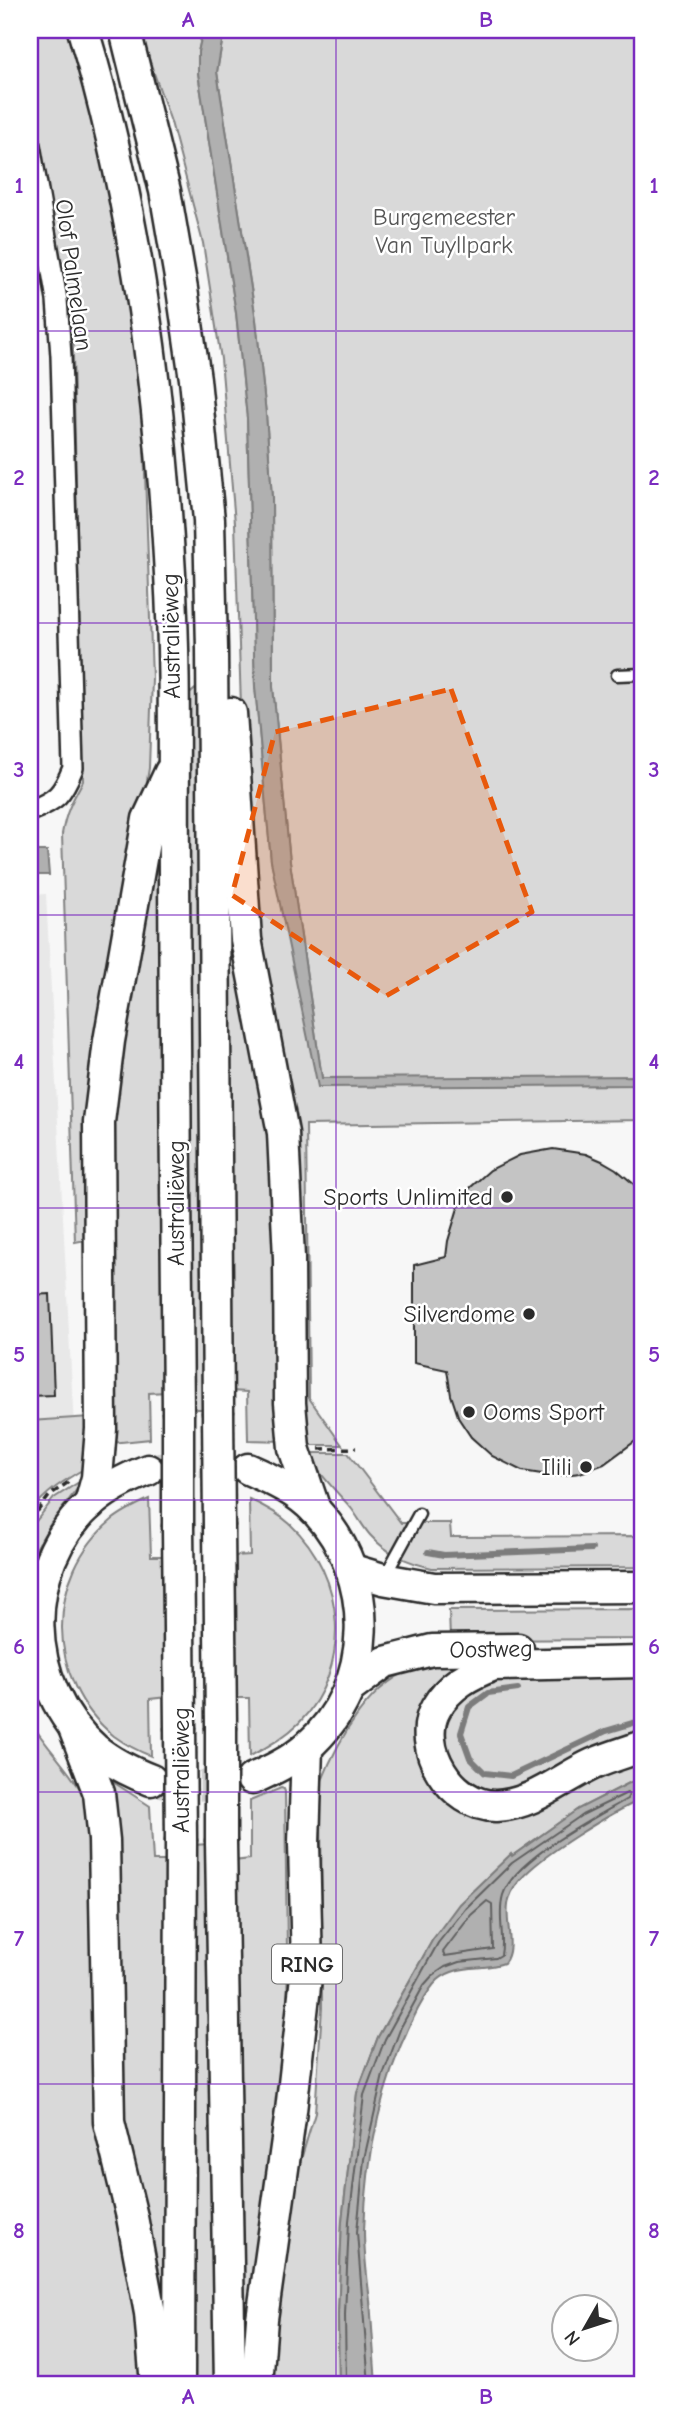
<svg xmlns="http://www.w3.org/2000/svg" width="673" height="2415" font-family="'Comic Neue',sans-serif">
<rect width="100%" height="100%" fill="#f7f7f7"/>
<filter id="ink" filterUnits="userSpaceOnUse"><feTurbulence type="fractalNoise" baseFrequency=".0143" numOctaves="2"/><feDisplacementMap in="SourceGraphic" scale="14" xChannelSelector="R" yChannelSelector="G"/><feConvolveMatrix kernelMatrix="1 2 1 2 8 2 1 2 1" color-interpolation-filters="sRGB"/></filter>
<g filter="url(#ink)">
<!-- built -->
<path fill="#e8e8e8" d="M46,894L74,1427L30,1429V895Z"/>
<!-- green -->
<g fill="#d9d9d9" stroke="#828282" stroke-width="2">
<path d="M30,30H71L94,113L135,321L143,414L152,678L149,768L137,844L86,1240L75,1242L62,834C66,811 72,801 83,781L72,313L30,116Z"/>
<path d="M139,30H203L198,52V73L236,313L247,418L255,686L271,861L322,1078L290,862L273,687L272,498L266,414L256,320L217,72L224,30H643V1120L306,1125L309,1398L342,1445H309V1439L301,1438L245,828L235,523L221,359L203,243L171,122Z"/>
<path d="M202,683L205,1409H189L184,699Z"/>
<path d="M160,819L166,1392L149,1393L150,1439L112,1443V1082Z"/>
<path d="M225,861L274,1120L285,1441L248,1440L247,1392L230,1391Z"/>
<path d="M90,1417L87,1467C65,1480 45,1492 30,1513V1421Z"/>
<path d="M306,1453H348L401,1523H450L451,1537L643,1536V1567L432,1568C407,1562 387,1554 370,1535C363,1527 358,1517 351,1508C335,1490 319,1474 306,1453Z"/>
<path d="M79,1482L81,1484L51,1523L30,1559V1529L54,1498Z"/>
<path d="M149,1499L151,1556H165L167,1697L150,1699L151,1756C138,1751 125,1744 114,1736C45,1681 45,1575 112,1520C123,1511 136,1505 149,1499Z"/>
<path d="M249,1499C264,1506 278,1513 290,1524C346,1576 353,1667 299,1723C285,1737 268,1747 250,1756L249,1698H231L233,1556L250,1555Z"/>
<path d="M643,1609V1639L450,1640L449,1610Z"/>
<path d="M475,1664L432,1699L462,1806L643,1753V1776L578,1809L512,1856L433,1939L378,2037L357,2093L342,2221L338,2316L339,2385H268L296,2176L315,2113L322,2008L321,1783C338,1740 371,1679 420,1667C437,1662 457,1664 475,1664Z"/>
<path d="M643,1675V1741L523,1791L489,1792L471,1784L455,1767L447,1747L446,1728L450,1711L460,1696L493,1677Z"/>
<path d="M30,1721C48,1750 72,1772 88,1802L125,2236L145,2385H30Z"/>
<path d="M113,1782L150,1806L153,1861H169V2334L164,2335L155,2256L129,2160L118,2085Z"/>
<path d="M281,1788L284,1789L285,1792L288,2031L246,2338H241L234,1861L250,1859V1801Z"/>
<path d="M209,1844L219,2385H191L193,1845Z"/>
</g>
<!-- water -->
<g fill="#b0b0b0" stroke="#7b7b7b" stroke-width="2">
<path d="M203,30H224L217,72L256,320L266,414L272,498L273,687L290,862L322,1078L643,1076V1085L318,1087L271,861L255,686L247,418L236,313L198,73V52Z"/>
<path d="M30,851H47L49,875H30Z"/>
<path d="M643,1776V1799C612,1812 541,1855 520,1880C514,1887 509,1895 508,1905C505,1923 516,1948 504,1963C482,1971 458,1963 438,1980C429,1988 423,2000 417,2011C382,2076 366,2157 364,2231C364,2254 367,2278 370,2300C372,2329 374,2357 376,2385H339L338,2316L342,2221L357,2093L378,2037L433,1939L459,1904L511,1854L512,1856L578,1809Z"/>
</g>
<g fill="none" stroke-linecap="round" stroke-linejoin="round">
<!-- shore -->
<g stroke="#606060" stroke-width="2">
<path d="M487,1901L492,1904L493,1949L445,1956L443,1952L446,1948L471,1915Z"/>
<path d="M346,2385L345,2315L349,2221L364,2095L385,2039L438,1943L465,1909L512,1863L582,1815L627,1793L629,1795L627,1799C595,1818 514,1859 503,1895C497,1915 505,1936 501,1955L496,1958L459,1962L445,1967L432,1976L424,1985L401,2027L383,2075L364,2159L357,2232L369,2385"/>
</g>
<!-- stream -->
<g stroke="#7b7b7b" stroke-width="6">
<path d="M428,1552L444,1555L592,1549"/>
<path d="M518,1689L488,1693L469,1707L461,1733L470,1758L485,1773L511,1776L606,1731L643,1720"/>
</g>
</g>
<!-- building -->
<g fill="#c4c4c4" stroke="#2b2b2b" stroke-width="2">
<path d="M553,1149L586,1154L602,1161L616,1169L636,1186L643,1198V1429L638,1439L604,1464L580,1473L555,1476L522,1471L492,1456L471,1437L459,1419L451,1395L447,1370L414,1363V1265L446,1257L448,1241L458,1208L471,1187L490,1170L520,1155Z"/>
<path d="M50,1294L54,1395L30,1396V1295Z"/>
</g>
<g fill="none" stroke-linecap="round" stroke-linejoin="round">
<!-- primary-tunnel -->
<g stroke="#cecece" stroke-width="30" stroke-dasharray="30 15" stroke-linecap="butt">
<path d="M155,1468C187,1461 213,1462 244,1468"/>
<path d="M155,1781C192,1788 216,1787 252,1779"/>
</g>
<!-- service casing -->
<g stroke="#2b2b2b" stroke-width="15">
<g id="service">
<path d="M617,675L643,674"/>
<path d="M385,1576L419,1514"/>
</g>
</g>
<!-- minor casing -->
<g stroke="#2b2b2b" stroke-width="24">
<path id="minor" d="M30,145L57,300L61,356L73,768C62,795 57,800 30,811"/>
</g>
<!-- primary casing -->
<g stroke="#2b2b2b" stroke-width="35">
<g id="primary">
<path d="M83,30C136,206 160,390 170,574C176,673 173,774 174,874C175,1053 176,1233 178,1412"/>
<path d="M125,30L165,191L182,289L195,379L209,520L212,649L218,1411"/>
<path d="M231,713L246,939L283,1133L289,1258L290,1403L294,1448L315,1510"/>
<path d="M248,1469C273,1480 297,1491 316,1511C377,1577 377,1686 307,1747C291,1761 272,1770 252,1779"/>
<path d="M148,1470C128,1478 109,1487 92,1502C18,1567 22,1685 95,1749C112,1763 131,1772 151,1780"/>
<path d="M90,1504L97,1478L101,1429L99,1122L109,1041L148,819L170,772"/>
<path d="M178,1527L180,1727"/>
<path d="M219,1527L221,1727"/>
<path d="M353,1570L383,1579L434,1588L643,1587"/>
<path d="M643,1662L494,1665C470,1674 449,1685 436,1708C414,1746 452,1807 496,1806C532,1805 562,1778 593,1764C609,1757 627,1752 643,1746"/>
<path d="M350,1688L385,1662L432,1650L518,1649"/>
<path d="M74,1728L99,1793L104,1840L109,2122L132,2217L150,2313L156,2385"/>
<path d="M221,1842L230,2385"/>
<path d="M179,2385L181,1842"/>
<path d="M257,2385L262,2319L291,2111L307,1968L304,1843L307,1747"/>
</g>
</g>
<!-- path -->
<g stroke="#2b2b2b" stroke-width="3.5" stroke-dasharray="7 5" stroke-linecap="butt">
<path d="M319,1449L356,1448"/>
<path d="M30,1521L50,1495L70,1481"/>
</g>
<!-- service -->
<use href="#service" stroke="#fff" stroke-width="10"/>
<!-- minor -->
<use href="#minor" stroke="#fff" stroke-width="19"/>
<!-- primary -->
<use href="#primary" stroke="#fff" stroke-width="30"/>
<!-- primary-bridge casing -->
<g stroke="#2b2b2b" stroke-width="35" stroke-linecap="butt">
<g id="primary-bridge">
<path d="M218,1411L219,1527"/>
<path d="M178,1412V1527"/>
<path d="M180,1727L181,1842"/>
<path d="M221,1842V1727"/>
</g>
</g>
<!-- primary-bridge -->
<use href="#primary-bridge" stroke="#fff" stroke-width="30"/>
</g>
</g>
<!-- marked area -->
<path fill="#e8590c" fill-opacity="0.2" stroke="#e8590c" stroke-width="5" stroke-dasharray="14 9" stroke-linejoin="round" d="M451,689L532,912L386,996L232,895L275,732Z"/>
<!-- grid -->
<path fill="none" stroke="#7b2cbf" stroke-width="2" stroke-opacity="0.55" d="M336,30V2385M30,331H643M30,623H643M30,915H643M30,1208H643M30,1500H643M30,1792H643M30,2084H643"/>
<!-- markers -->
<g fill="#2b2b2b" stroke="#fff" stroke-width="2.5">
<circle cx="507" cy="1197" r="7"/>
<circle cx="529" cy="1314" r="7"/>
<circle cx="469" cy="1412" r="7"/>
<circle cx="586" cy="1467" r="7"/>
</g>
<g text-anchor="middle" stroke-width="5" stroke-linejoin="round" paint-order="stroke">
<!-- shield labels -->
<rect fill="#fff" stroke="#6b6b6b" stroke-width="2" x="272" y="1944.5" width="70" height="39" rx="5"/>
<g font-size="23" font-weight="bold" fill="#2b2b2b">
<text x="307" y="1972">RING</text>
</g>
<!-- park labels -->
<g font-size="24" fill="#565656" stroke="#fff">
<text x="444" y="225">Burgemeester<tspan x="444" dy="28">Van Tuyllpark</tspan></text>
</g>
<!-- street labels -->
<g font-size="24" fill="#2b2b2b" stroke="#fff">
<text transform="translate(74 275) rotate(82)" y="8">Olof Palmelaan</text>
<text transform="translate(171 636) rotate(-91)" y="8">Australiëweg</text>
<text transform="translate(176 1203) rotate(-90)" y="8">Australiëweg</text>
<text transform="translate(491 1649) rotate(-1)" y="8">Oostweg</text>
<text transform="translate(181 1770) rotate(-90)" y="8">Australiëweg</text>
</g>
<!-- poi labels -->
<g font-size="24" fill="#2b2b2b" stroke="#fff" text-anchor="end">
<text x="493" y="1205">Sports Unlimited</text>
<text x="515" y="1322">Silverdome</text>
<text x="483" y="1420" text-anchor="start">Ooms Sport</text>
<text x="572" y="1475">Ilili</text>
</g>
</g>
<!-- margin -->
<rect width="673" height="2415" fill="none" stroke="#fff" stroke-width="77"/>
<!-- north arrow -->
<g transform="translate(585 2328) rotate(231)"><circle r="33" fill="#ffffff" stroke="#aaaaaa" stroke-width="2"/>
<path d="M0-5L12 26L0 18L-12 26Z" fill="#2b2b2b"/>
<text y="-10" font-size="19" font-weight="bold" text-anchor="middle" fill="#2b2b2b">N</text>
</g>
<rect x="38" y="38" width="596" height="2338" fill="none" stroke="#7b2cbf" stroke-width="2.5"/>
<g font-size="23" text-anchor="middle" font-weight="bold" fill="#7b2cbf">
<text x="188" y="27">A</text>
<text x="486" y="27">B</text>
<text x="19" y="193">1</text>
<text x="654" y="193">1</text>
<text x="19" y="485">2</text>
<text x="654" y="485">2</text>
<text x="19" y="777">3</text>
<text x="654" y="777">3</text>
<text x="19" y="1069">4</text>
<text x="654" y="1069">4</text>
<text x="19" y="1362">5</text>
<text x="654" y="1362">5</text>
<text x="19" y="1654">6</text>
<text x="654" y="1654">6</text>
<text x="19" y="1946">7</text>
<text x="654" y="1946">7</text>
<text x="19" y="2238">8</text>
<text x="654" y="2238">8</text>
<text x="188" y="2404">A</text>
<text x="486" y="2404">B</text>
</g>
</svg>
